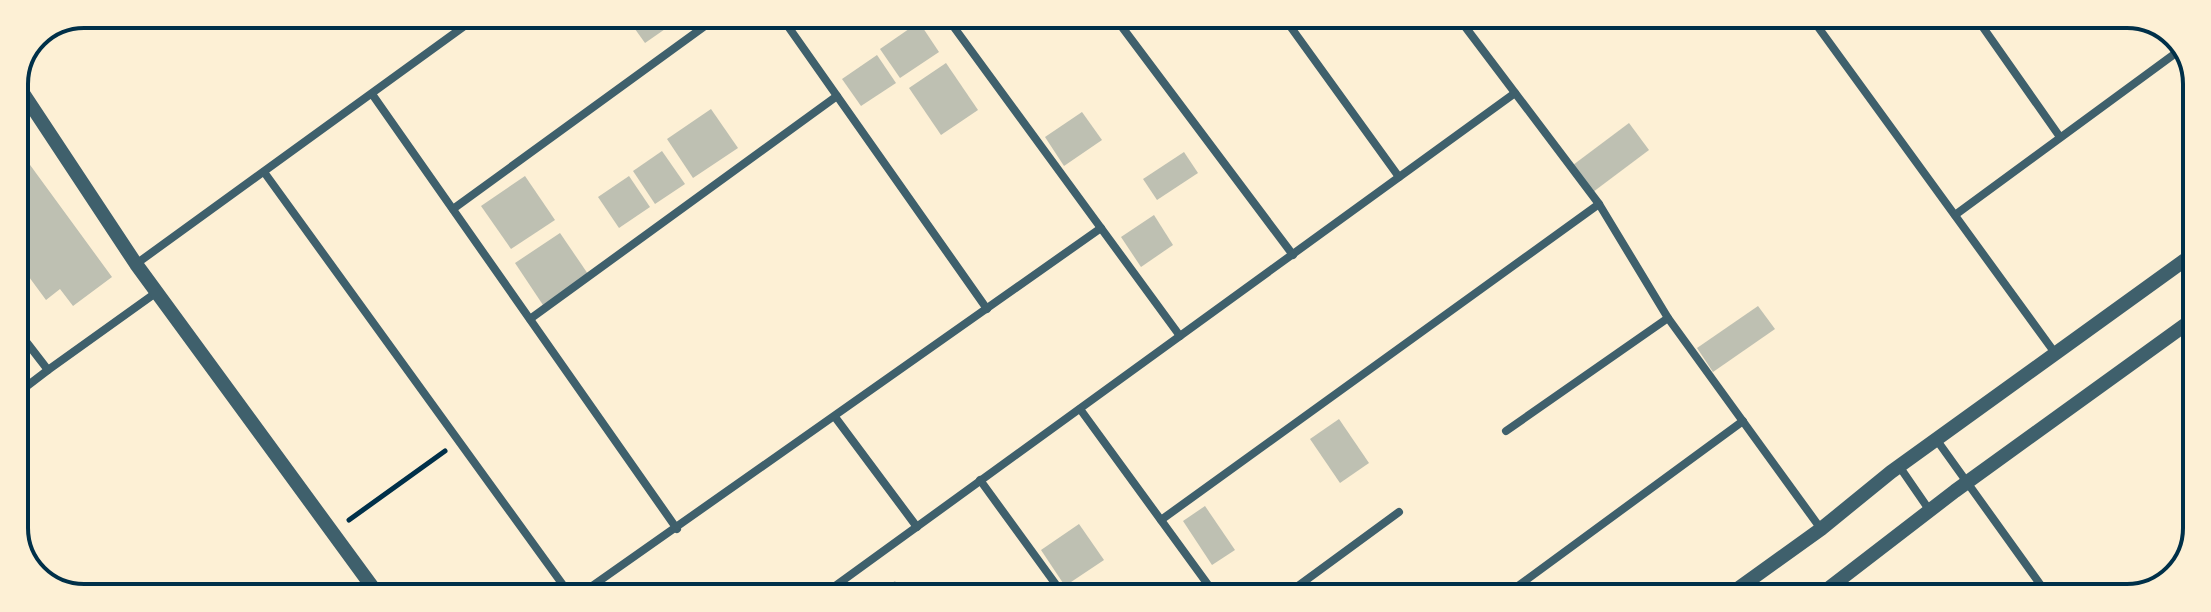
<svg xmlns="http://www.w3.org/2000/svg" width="2211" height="612" font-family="Mulish,sans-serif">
<rect width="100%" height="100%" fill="#fdf0d5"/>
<!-- building -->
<g fill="#bec0b2">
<path d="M625,15H660L668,27L645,43Z"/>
<path d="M919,22L939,52L900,78L880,49Z"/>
<path d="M877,55L896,83L861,106L842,79Z"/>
<path d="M946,63L978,110L941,135L909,88Z"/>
<path d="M711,109L738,148L693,178L667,139Z"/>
<path d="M1082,112L1102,140L1064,166L1045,137Z"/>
<path d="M1629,123L1649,150L1593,192L1573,165Z"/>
<path d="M14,143L112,277L73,306L60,289L46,300L18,262L25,256L14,241Z"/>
<path d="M662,151L685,184L655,204L633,171Z"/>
<path d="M1184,152L1198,173L1157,200L1143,179Z"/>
<path d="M525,176L555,220L511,249L481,206Z"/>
<path d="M629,176L650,207L619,228L598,197Z"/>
<path d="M1154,215L1173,245L1141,267L1121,237Z"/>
<path d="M560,233L588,274L543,305L515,263Z"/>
<path d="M1758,306L1775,329L1713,372L1697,348Z"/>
<path d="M1339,419L1369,463L1340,483L1310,439Z"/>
<path d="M1205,506L1235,550L1212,565L1183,521Z"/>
<path d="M1079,524L1104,560L1065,586L1041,550Z"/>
<path d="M895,581L906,597H878L876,594Z"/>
</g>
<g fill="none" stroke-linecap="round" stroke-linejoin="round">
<!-- path -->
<path stroke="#003049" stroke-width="5" d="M349,520L445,451"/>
<!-- minor -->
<g stroke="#3f606c" stroke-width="8">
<path d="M780,15L987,309"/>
<path d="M945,15L1180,336"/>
<path d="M1113,15L1293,255"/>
<path d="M1282,15L1399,177"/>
<path d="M1457,16L1599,204L1668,318L1821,529"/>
<path d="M1810,16L2055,353"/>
<path d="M1975,16L2060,137"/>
<path d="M372,94L677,529"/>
<path d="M264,172L571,596"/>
<path d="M453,209L720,15"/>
<path d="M1955,215L2184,47"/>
<path d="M136,264L481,14"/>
<path d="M530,319L837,96"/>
<path d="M14,326L48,370L14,396"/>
<path d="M48,370L157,292"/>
<path d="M1080,409L1217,597"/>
<path d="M835,417L917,527"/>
<path d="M1506,431L1668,318"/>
<path d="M1936,439L2050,598"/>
<path d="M1899,466L1930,511"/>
<path d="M980,480L1065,597"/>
<path d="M1161,520L1599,204"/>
<path d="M578,596L1101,228"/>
<path d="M820,597L1515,93"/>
<path d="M1283,597L1399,512"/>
<path d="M1503,597L1743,421"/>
</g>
<!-- tertiary -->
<g stroke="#3f606c" stroke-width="14">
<path d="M15,81L136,264L379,596"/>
<path d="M1725,598L1821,529L1891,472L2196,252"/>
<path d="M1816,598L1955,491L2196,317"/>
</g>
</g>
<!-- crop -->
<path d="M0 0H2211V612H0ZM84 28H2127A56 56 0 0 1 2183 84V528A56 56 0 0 1 2127 584H84A56 56 0 0 1 28 528V84A56 56 0 0 1 84 28Z" fill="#fdf0d5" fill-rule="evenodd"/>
<path fill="none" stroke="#003049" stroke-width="4" d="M84 28H2127A56 56 0 0 1 2183 84V528A56 56 0 0 1 2127 584H84A56 56 0 0 1 28 528V84A56 56 0 0 1 84 28Z"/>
</svg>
